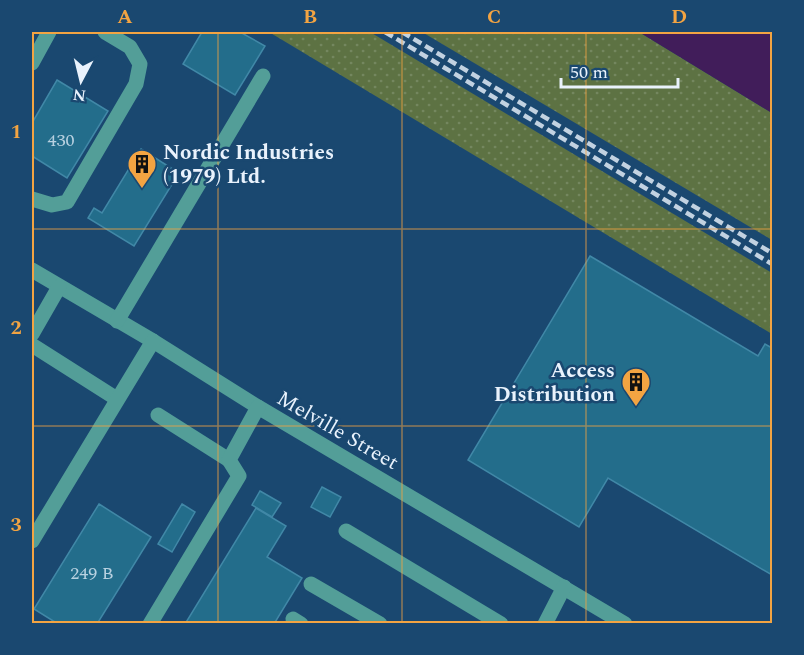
<svg xmlns="http://www.w3.org/2000/svg" width="804" height="655" font-family="Spectral,serif">
<defs>
<pattern id="grass-dots" width="8" height="8" patternUnits="userSpaceOnUse" patternTransform="scale(1.5)"><rect width="8" height="8" fill="#5d7243"/><path d="M2 2h.1M6 6h.1" fill="none" stroke="#74875f" stroke-width="1.8" stroke-linecap="round"/></pattern>
</defs>
<rect width="100%" height="100%" fill="#1a4870"/>
<!-- grass -->
<g fill="url(#grass-dots)">
<path d="M269,32H370L772,273V334Z"/>
<path d="M422,32H639L772,113V240Z"/>
</g>
<!-- water -->
<path fill="#411d5a" d="M639,32H772V113Z"/>
<!-- building -->
<g fill="#236d8b" stroke="#4188a7" stroke-width="1.5">
<path d="M202,32H240L265,46L235,95L183,64Z"/>
<path d="M57,80L108,111L67,178L32,156V123Z"/>
<path d="M141,149L179,173L134,246L88,218L94,208L102,213Z"/>
<path d="M590,256L758,356L765,344L772,348V575L608,478L579,527L468,460Z"/>
<path d="M322,487L341,497L330,517L311,507Z"/>
<path d="M260,491L281,503L272,517L252,505Z"/>
<path d="M99,504L151,537L97,624H58L34,609Z"/>
<path d="M182,504L195,512L172,552L158,544Z"/>
<path d="M256,508L286,526L267,557L302,578L274,624H185Z"/>
</g>
<g fill="none" stroke-linecap="round" stroke-linejoin="round">
<!-- minor -->
<g stroke="#539e98" stroke-width="15">
<path d="M32,63L49,32"/>
<path d="M32,199L52,205L67,202L136,84L140,64L130,47L105,32"/>
<path d="M32,270L153,341L258,407L625,624"/>
<path d="M117,321L263,76"/>
<path d="M32,334L59,287"/>
<path d="M32,345L117,399"/>
<path d="M158,415L229,460"/>
<path d="M346,531L501,624"/>
<path d="M32,541L153,341"/>
<path d="M311,584L380,624"/>
<path d="M293,619L301,624"/>
<path d="M150,624L239,476L229,460L258,407"/>
<path d="M545,624L564,587"/>
</g>
<!-- rail -->
<g stroke="#c2d2e1" stroke-width="4.5" stroke-dasharray="9 4.5" stroke-linecap="butt">
<path d="M385,32L772,264"/>
<path d="M402,32L772,253"/>
</g>
</g>
<!-- grid -->
<path fill="none" stroke="#f3a442" stroke-width="1.5" stroke-opacity="0.55" d="M218,32V624M402,32V624M586,32V624M32,229H772M32,426H772"/>
<!-- icons -->
<defs>
<g id="building-pin" transform="scale(1.5)"><path d="M0 17L-7.5 6A9.5 9.5 0 1 1 7.5 6Z" fill="#f3a442" stroke="#1a4870"/><path d="M-4-6H4V6H1V3H-1V6H-4ZM-2.5-4.3h1.7v1.8h-1.7ZM.8-4.3h1.7v1.8H.8ZM-2.5-1h1.7V.8h-1.7ZM.8-1h1.7V.8H.8Z" fill="#111"/></g>
</defs>
<g fill-rule="evenodd">
<use href="#building-pin" x="142" y="164"/>
<use href="#building-pin" x="636" y="382"/>
</g>
<g text-anchor="middle" stroke-width="5" stroke-linejoin="round" paint-order="stroke">
<!-- number labels -->
<g font-size="18" fill="#b8d1e0">
<text x="61" y="146">430</text>
<text x="92" y="579">249 B</text>
</g>
<!-- poi labels -->
<g font-size="21" font-weight="bold" fill="#e9f2fc" stroke="#1a4870" text-anchor="start">
<text x="163" y="159">Nordic Industries<tspan x="163" dy="24">(1979) Ltd.</tspan></text>
<text x="615" y="377" text-anchor="end">Access<tspan x="615" dy="24">Distribution</tspan></text>
</g>
<!-- street labels -->
<g font-size="21" fill="#e9f2fc" stroke="#1a4870">
<text transform="translate(338 430) rotate(30)" y="7">Melville Street</text>
</g>
</g>
<!-- border -->
<rect width="804" height="655" fill="none" stroke="#1a4870" stroke-width="66"/>
<!-- north arrow -->
<g transform="translate(81 81) rotate(187)" stroke="#1a4870" stroke-width="4.5" paint-order="stroke">
<path d="M0-4.5L10 22L0 15L-10 22Z" fill="#e9f2fc"/>
<text y="-9" font-size="16" font-weight="bold" text-anchor="middle" fill="#e9f2fc">N</text>
</g>
<!-- scale -->
<path d="M561 78v9h117v-9" fill="none" stroke="#e9f2fc" stroke-width="3"/>
<text x="570" y="78" font-size="18" fill="#e9f2fc" stroke="#1a4870" stroke-width="4.5" paint-order="stroke">50 m</text>
<rect x="33" y="33" width="738" height="589" fill="none" stroke="#f3a442" stroke-width="2"/>
<g font-size="20" text-anchor="middle" font-weight="bold" fill="#f3a442">
<text x="125" y="23">A</text>
<text x="310" y="23">B</text>
<text x="494" y="23">C</text>
<text x="679" y="23">D</text>
<text x="16" y="138">1</text>
<text x="16" y="334">2</text>
<text x="16" y="531">3</text>
</g>
</svg>
